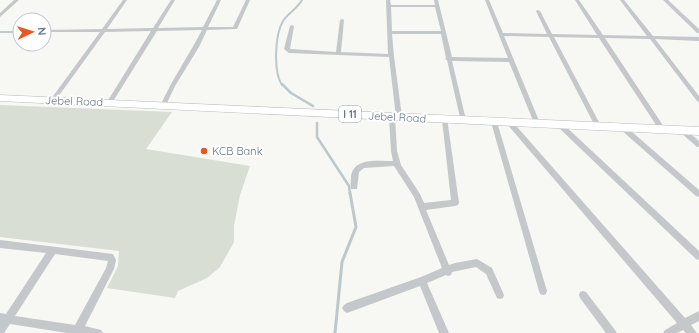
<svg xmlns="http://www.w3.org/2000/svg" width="699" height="333" font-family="Quicksand,sans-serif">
<rect width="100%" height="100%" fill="#f7f7f3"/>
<!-- green -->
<path fill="#d8ded4" d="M0,105L172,112L146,149L250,166L240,195L234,226V242L220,267L207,278L178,291L175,298L107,288L118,266L119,251L0,237Z"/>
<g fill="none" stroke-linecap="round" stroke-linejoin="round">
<!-- stream-far2 -->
<path stroke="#bcc8cc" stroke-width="2" d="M282,85C273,72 275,34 283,21C288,13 297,9 302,0"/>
<!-- stream-far1 -->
<g stroke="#bcc8cc" stroke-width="2.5">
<path d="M282,84L291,93L313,106"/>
<path d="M317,123V137L349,186L350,194"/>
</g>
<!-- stream -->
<path stroke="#bcc8cc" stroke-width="3" d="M335,333L342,262L356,227L350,193"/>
<!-- primary casing -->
<g stroke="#b7bbbf" stroke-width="1">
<path id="primary" d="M0,95L699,127V135L0,101Z"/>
</g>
<!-- street -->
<g fill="#c4c8cb" fill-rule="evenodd">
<path d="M14,0H19L0,17V13Z"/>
<path d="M123,0H127L107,29L153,28L171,0H175L158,28L203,27L217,0H221L208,27H233L246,0H250L237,29L207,30L199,47L175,86L166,105L164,106L161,104C173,78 189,55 202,30L157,31L112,103L110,104L107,102L151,31L105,32L55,101H51L50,100L51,99L100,32H44V30L102,29Z"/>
<path d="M386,0H390L391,5H435L434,0H438L452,57L508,58L485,0H489L503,33L547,34L536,11L538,10L540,11L552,34L597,35L575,0H579L603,35L647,36L620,0H624L653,36L699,37V41L655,39L699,96V102L697,101L650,39L605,38L664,127L665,129L662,131H660L599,38L554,37L601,126L598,128L595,126L549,37L504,36L540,123L537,125L534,123L509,62L452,61L466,120L465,122H461L447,60L445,59L446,58L441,34H392L394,56L402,117L399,119L396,117L389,57L289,53L284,49L290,26L292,25L294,26L290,49L336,52L340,20L342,19L344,20L341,52L388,54ZM391,7H435L441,31H392Z"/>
<path d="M663,0H668L699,29V33H697Z"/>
<rect x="0" y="31" width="20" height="2"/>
<path d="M390,115H392L395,117L397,151L401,165L420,194L424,203L451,200L442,120L443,118H447L459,203L458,205L455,206L426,210L449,265L455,263L477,259L492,268L504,295L503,298L500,299L497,298L486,274L476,267L452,272L451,275L448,276L446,275L427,283L449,333H439L420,286L347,313L344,311L342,308L344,305L347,303L421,277L442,268L414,197L394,166L364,168L359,172L357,189H351C350,185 351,180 351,176C354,157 379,161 393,161L391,151L389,117Z"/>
<path d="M492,120H494L497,122L547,291L546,294L543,295L540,294L539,291L491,122Z"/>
<path d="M507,120H511L685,318L699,311V321L691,325L697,333H686L683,330L677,333H663L665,330L677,323L507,124L506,122Z"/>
<path d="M558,123H562L699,251V260L696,259L558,127L557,125Z"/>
<path d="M620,125H624L699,190V197L696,196L620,129L619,127Z"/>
<path d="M680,128H684L699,141V147H697L680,132L679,130Z"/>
<path d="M0,240L113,254L116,260L114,269L85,326L101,330L103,333H67L10,324L4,333H0V313L6,314L46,253L0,248ZM55,254L108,261L106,268L75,325L15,316Z"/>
<path d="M583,291L586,292L615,330L617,333H606L580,298L579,295L580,292Z"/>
</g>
<!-- primary -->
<use href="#primary" fill="#fff" fill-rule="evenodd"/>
</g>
<!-- markers -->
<circle fill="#e95721" stroke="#fff" stroke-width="1.5" cx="204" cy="151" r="4"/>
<g text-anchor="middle" stroke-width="4" stroke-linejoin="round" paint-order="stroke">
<!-- shield labels -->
<rect fill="#fff" stroke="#939faa" stroke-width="1" x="339" y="106" width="22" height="16" rx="3"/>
<g font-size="10" font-weight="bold" fill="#657686">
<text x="350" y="118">I 11</text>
</g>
<!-- street labels -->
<g font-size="11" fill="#657686" stroke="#fff">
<text transform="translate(74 101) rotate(2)" y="4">Jebel Road</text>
<text transform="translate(397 117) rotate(3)" y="4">Jebel Road</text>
</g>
<!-- poi labels -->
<g font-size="11" fill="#657686" stroke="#fff" text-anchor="start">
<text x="212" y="155">KCB Bank</text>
</g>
</g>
<!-- north arrow -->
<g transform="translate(32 32) rotate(86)"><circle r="19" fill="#ffffff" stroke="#c1c8cf"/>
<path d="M0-3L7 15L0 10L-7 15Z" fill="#e95721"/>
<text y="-6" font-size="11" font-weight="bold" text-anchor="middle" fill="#657686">N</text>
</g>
</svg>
